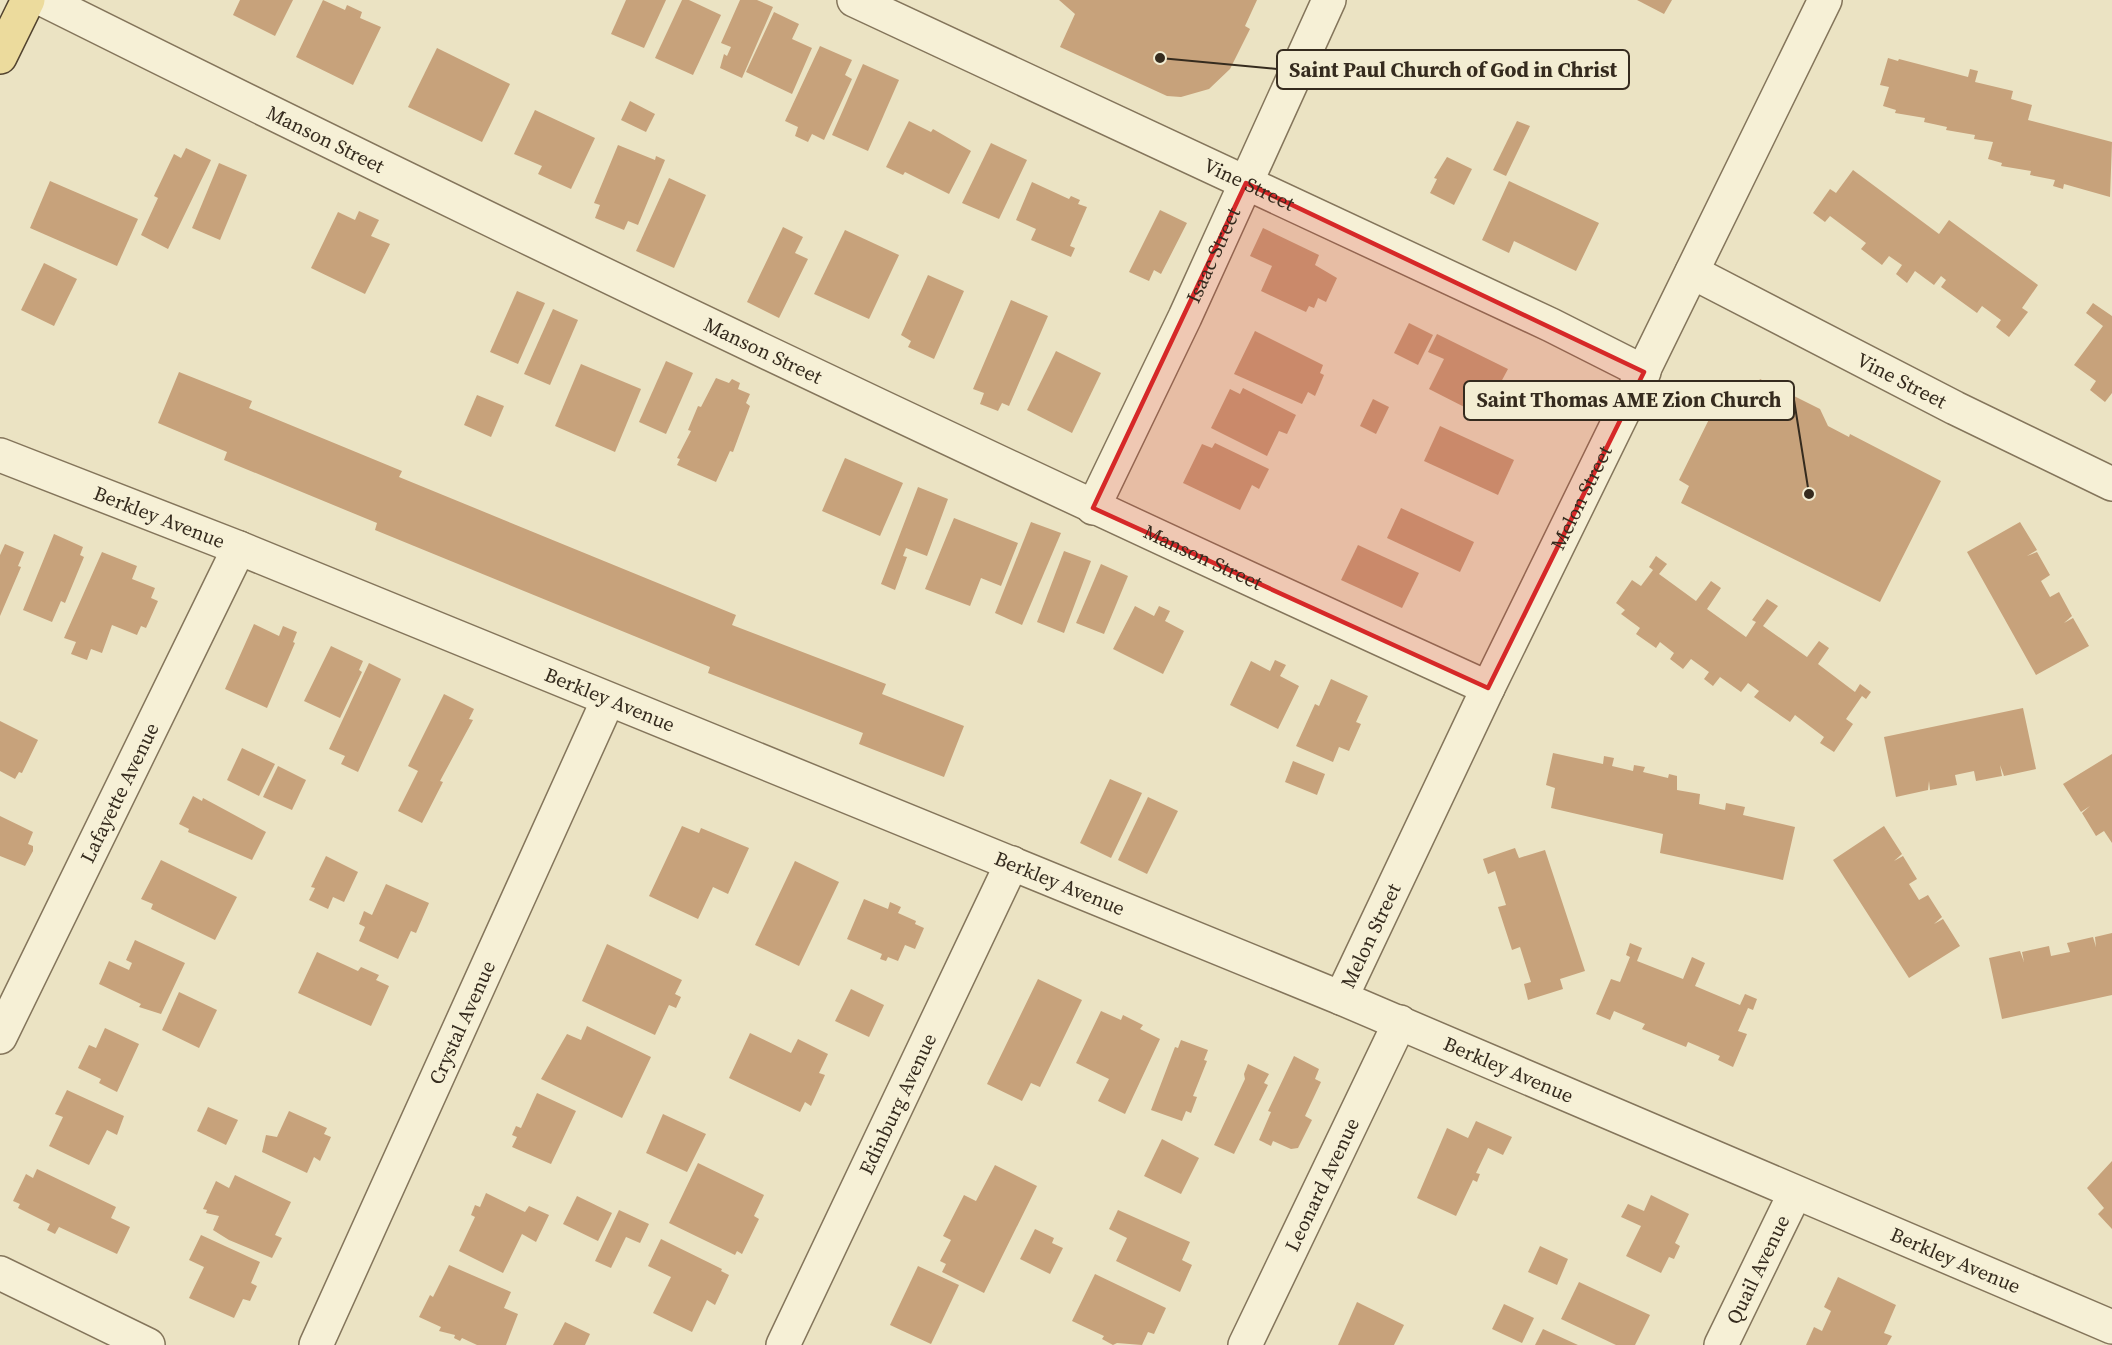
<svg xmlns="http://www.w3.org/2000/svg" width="2112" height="1345" font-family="'Source Serif 4',serif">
<rect width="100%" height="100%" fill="#ebe3c3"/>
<!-- building -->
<g fill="#c7a27b">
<path d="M240,0H293L275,36L233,15Z"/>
<path d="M323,0L345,10L347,5L362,12L360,18L381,27L353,85L296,57Z"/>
<path d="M626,0H666L644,48L611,34Z"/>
<path d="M682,0H689L721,15L693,75L655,58Z"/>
<path d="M740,0H757L773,7L742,78L720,68L724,54L727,56L731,47L721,43Z"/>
<path d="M1059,0H1257L1245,26L1250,29L1230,69L1209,89L1181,97L1167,96L1060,47L1075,14Z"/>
<path d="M1637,0H1672L1664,14Z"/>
<path d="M774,12L799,24L792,39L812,48L792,94L746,72Z"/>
<path d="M820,46L852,60L845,75L852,79L824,140L812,134L808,142L795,136L798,127L785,121Z"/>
<path d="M437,48L510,84L482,142L408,107Z"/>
<path d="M1888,58L1898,61L1899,59L1968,77L1970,69L1978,71L1975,82L2013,91L2011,99L2032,105L2028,120L2112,142L2110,197L2064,184L2063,189L2053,186L2055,180L2030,175L2031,171L2001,166L2002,163L1988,159L1993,142L1974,139L1975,135L1946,130L1947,127L1924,122L1925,118L1895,113L1896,110L1883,106L1889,87L1880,85Z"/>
<path d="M863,64L899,80L868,151L832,135Z"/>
<path d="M630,101L655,114L646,132L621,120Z"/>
<path d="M535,110L595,138L571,189L538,174L542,166L514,154Z"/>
<path d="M909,121L931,132L933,129L971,151L949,194L905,172L903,175L886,167Z"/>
<path d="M1517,121L1530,126L1506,176L1493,170Z"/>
<path d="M991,143L1027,160L999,219L962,203Z"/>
<path d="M618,145L655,160L656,156L665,160L638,225L628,221L624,230L595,218L600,205L594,203Z"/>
<path d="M186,148L211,160L168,249L141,235L158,198L154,196L174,154L181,158Z"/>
<path d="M1447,157L1472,169L1454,205L1430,193L1437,179L1434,178Z"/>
<path d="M219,163L247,175L220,240L192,228Z"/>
<path d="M1853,170L1939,234L1949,220L2038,285L2022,308L2028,312L2009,337L1996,327L2001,320L1982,306L1977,313L1941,287L1946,280L1941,276L1934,285L1915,271L1907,283L1896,274L1902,265L1889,256L1882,265L1861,249L1866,243L1830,216L1825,222L1813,213L1830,189L1836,193Z"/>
<path d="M669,178L706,195L674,268L636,251Z"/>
<path d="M50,181L138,219L117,266L30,228Z"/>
<path d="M1509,181L1599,223L1576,271L1514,241L1509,253L1482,240Z"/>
<path d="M1032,182L1069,199L1071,196L1080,200L1078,204L1087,207L1070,246L1075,248L1071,257L1031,240L1036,229L1016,220Z"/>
<path d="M1160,210L1187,223L1161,274L1154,270L1149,281L1129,272Z"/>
<path d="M359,211L379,220L371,236L390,244L365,294L311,268L338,212L355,220Z"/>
<path d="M783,227L803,237L795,253L808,259L779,318L747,302Z"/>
<path d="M1263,228L1319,255L1315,265L1337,278L1326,302L1318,298L1314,308L1309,306L1306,312L1261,291L1272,266L1250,256Z"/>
<path d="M845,230L899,255L869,319L814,294Z"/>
<path d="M44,263L77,279L54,326L21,310Z"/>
<path d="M928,275L964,291L934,359L908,347L911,341L901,335Z"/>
<path d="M517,291L545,303L518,364L490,352Z"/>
<path d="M1011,300L1048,316L1009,406L1002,403L998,411L980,404L984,393L973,389Z"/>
<path d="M2093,303L2112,316V393L2105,402L2090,390L2096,381L2074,365L2103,326L2086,313Z"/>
<path d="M553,309L578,320L550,385L524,374Z"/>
<path d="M1409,323L1433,335L1418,365L1394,353Z"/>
<path d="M1255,331L1323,365L1320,373L1324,375L1315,396L1308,392L1302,404L1234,374Z"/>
<path d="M1437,334L1508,369L1501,382L1510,386L1500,406L1492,401L1484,417L1429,389L1444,359L1428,352Z"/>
<path d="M1056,351L1101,373L1072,433L1027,410Z"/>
<path d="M666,361L693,373L666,434L639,422Z"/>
<path d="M581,364L641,389L615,452L555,426Z"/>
<path d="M179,372L252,401L249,408L402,471L399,477L736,615L732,625L886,684L882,694L964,726L944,777L859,744L863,733L708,673L710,667L375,530L377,523L224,460L227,452L158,423Z"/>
<path d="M716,378L729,383L732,379L740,383L738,389L750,394L746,403L750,406L733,452L730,451L716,482L677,465L680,459L677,458L691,431L688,430L698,406L701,407Z"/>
<path d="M1760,379L1820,409L1828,426L1849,437L1850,434L1941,481L1880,602L1681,503L1689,486L1679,480L1722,393L1746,405Z"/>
<path d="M1243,388L1296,415L1287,434L1279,431L1267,456L1211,428L1230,389L1240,394Z"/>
<path d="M477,395L504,406L491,437L464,425Z"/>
<path d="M1373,399L1389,407L1376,434L1360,426Z"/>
<path d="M1440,426L1514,460L1498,495L1424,461Z"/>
<path d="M1215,443L1269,469L1259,489L1252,485L1240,510L1183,483L1202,444L1212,448Z"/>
<path d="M845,458L903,483L880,536L822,511Z"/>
<path d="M918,487L948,499L927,556L906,548L903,556L907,557L895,590L881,584Z"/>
<path d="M1401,508L1474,542L1460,572L1387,538Z"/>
<path d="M954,518L1018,543L1001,586L981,578L970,606L925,589Z"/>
<path d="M1031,522L1061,533L1022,625L995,613Z"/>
<path d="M2020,522L2037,550L2027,556L2037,552L2050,575L2041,581L2050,597L2059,592L2072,616L2064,623L2073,618L2089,646L2036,675L1967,552Z"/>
<path d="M54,534L83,547L80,555L84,557L65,603L61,601L52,622L23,610Z"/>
<path d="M5,544L24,552L18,566L21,567L0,616V555Z"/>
<path d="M1358,545L1419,573L1402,608L1341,580Z"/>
<path d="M1064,551L1091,561L1064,633L1037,622Z"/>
<path d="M102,552L137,566L132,579L155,588L151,598L158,601L146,628L141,626L137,635L112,625L102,653L91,649L87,660L71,654L76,642L64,638Z"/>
<path d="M1656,556L1667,564L1659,574L1696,601L1711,581L1721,588L1707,609L1746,637L1756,622L1752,620L1767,599L1778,606L1763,626L1807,657L1819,641L1829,648L1818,664L1855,692L1860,684L1871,692L1866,699L1862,696L1846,719L1853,724L1834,752L1820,743L1824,737L1795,715L1790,722L1754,697L1759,691L1748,683L1741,692L1720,677L1713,686L1704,679L1709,672L1691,659L1683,669L1670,659L1674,653L1660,642L1656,648L1636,634L1640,628L1621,614L1625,610L1616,603L1632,580L1641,586L1653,570L1649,567Z"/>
<path d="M1101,564L1128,576L1104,634L1076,623Z"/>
<path d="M1135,606L1154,616L1159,606L1170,611L1165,621L1184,631L1163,674L1113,649Z"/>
<path d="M254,624L279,636L283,626L297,632L293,642L295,643L267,708L225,689Z"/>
<path d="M331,646L363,661L359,670L362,672L340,718L304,701Z"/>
<path d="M1275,660L1286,665L1280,676L1299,686L1278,729L1230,705L1251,661L1270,671Z"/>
<path d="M369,663L401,679L358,772L341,764L345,756L329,749Z"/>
<path d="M1331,679L1368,696L1356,722L1361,724L1349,751L1339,747L1333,762L1296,746L1315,704L1319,706Z"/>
<path d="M444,694L474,709L469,719L473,720L440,781L443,782L422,823L398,811L418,771L408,766Z"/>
<path d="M2023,708L2036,769L2004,776L2000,765L2002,776L1976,781L1974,771L1955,775L1957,785L1930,790L1929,781L1928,790L1896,797L1884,737Z"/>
<path d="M0,721L38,740L22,773L19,772L15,779L0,771Z"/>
<path d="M242,748L275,764L259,796L227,780Z"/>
<path d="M1553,753L1603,764L1604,756L1614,758L1612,766L1633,771L1634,765L1645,767L1643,772L1668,778L1669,774L1677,776V790L1700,794L1699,804L1725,810L1726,803L1745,807L1743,815L1795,827L1783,880L1660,853L1663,834L1551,808L1555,788L1546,785Z"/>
<path d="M2112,754V843L2104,831L2096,836L2082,813L2090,806L2081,812L2063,784Z"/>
<path d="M1293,761L1325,774L1317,795L1285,782Z"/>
<path d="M278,766L306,780L292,810L263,797Z"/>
<path d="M1110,779L1142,793L1111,858L1080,843Z"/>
<path d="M193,796L202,801L203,798L266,832L252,860L188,832L189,829L179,824Z"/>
<path d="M1148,797L1178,811L1147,874L1118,860Z"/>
<path d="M0,816L33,832L28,844L33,846V851L25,866L0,856Z"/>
<path d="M682,826L699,833L701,828L749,848L728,894L713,887L698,919L649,896Z"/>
<path d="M1884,826L1902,854L1894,861L1903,856L1917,879L1909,884L1919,900L1928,895L1942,917L1934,924L1943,919L1960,946L1909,978L1833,860Z"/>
<path d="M1515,848L1519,858L1545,850L1585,971L1560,979L1563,989L1528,1000L1524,984L1531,982L1520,947L1512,950L1498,907L1506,905L1495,871L1488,874L1483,859Z"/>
<path d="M326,856L358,872L344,902L333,897L328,909L309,900L315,888L311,887Z"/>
<path d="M161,860L237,897L215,940L151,909L153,904L141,899Z"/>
<path d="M795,861L839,882L799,966L755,945Z"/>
<path d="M386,884L429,903L416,933L411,931L398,959L359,941L365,927L359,924L364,911L372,915Z"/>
<path d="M864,899L888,909L890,902L901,907L898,913L916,921L915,924L924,928L915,949L905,945L898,961L888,957L886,961L880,959L882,954L847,939Z"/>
<path d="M2112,933V995L2002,1019L1989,958L2020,951L2024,962L2022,952L2049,946L2051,956L2070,952L2067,943L2093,937L2096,947L2095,937Z"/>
<path d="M135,940L185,963L161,1014L139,1007L141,1004L99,984L109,961L129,970L132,963L126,960Z"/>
<path d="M1630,943L1642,948L1637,961L1683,979L1692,957L1705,963L1695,986L1740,1005L1745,994L1757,999L1753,1010L1748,1008L1738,1031L1747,1034L1733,1067L1718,1060L1720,1056L1688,1042L1686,1047L1642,1029L1645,1024L1614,1011L1610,1020L1596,1014L1611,979L1620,982L1630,957L1626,955Z"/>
<path d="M607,944L682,980L675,994L681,997L676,1008L669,1005L655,1035L582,1001Z"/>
<path d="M317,952L358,971L361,967L379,975L376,980L389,986L371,1026L298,993Z"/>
<path d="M1038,979L1082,1000L1040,1087L1031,1083L1022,1101L987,1084Z"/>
<path d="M851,989L884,1005L869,1037L835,1021Z"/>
<path d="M179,992L217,1010L199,1048L162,1030Z"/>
<path d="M1101,1011L1121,1020L1123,1015L1143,1025L1140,1029L1160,1039L1125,1114L1098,1101L1109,1079L1076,1063Z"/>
<path d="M587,1026L651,1057L622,1118L541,1079L567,1034L581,1040Z"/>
<path d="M105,1028L139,1044L117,1092L99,1083L101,1079L78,1068L89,1045L96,1048Z"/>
<path d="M750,1033L791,1053L798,1039L828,1054L819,1073L825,1075L811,1106L805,1102L800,1112L729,1078Z"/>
<path d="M1181,1040L1208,1050L1204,1060L1207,1061L1193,1096L1197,1097L1191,1113L1186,1111L1182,1121L1151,1110L1175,1047L1178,1048Z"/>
<path d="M1294,1056L1319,1069L1315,1079L1321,1082L1305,1116L1312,1120L1298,1148L1291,1149L1273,1141L1271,1146L1259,1140L1271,1112L1268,1111Z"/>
<path d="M1248,1064L1269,1074L1264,1083L1268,1085L1234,1154L1214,1145L1245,1079L1244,1074Z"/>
<path d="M67,1090L124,1116L117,1135L107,1130L89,1165L49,1146L63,1117L55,1114Z"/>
<path d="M537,1093L576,1111L551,1164L512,1147L517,1137L512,1135L516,1126L521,1128Z"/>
<path d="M208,1107L238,1120L226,1145L197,1131Z"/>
<path d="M289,1111L327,1128L324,1134L331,1137L320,1161L314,1157L307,1173L262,1152L266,1135L277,1137Z"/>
<path d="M663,1114L706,1134L687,1172L646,1153Z"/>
<path d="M1476,1121L1512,1137L1503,1155L1488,1148L1476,1173L1480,1174L1477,1182L1473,1180L1456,1216L1417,1198L1447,1128L1468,1138Z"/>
<path d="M1162,1139L1199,1158L1181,1194L1144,1176Z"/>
<path d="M2112,1161V1229L2098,1214L2104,1208L2087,1188Z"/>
<path d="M698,1163L764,1195L754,1216L759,1219L742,1254L737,1251L735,1255L669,1223Z"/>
<path d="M995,1165L1037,1186L984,1293L942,1272L946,1264L940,1261L951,1240L943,1236L964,1195L976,1201Z"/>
<path d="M37,1169L116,1207L111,1218L130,1227L117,1254L59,1227L55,1234L47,1230L50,1224L18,1208L20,1204L13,1201L26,1174L33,1178Z"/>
<path d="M235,1175L291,1202L275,1235L282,1238L272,1258L229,1240L213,1230L219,1216L206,1213L207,1210L203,1209L216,1181L229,1188Z"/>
<path d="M486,1193L525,1212L529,1206L549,1215L536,1242L522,1234L503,1273L459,1251L475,1217L471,1215L475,1205L480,1207Z"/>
<path d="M1651,1195L1689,1214L1675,1243L1680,1246L1674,1259L1669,1257L1661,1273L1626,1256L1641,1226L1621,1217L1628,1204L1644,1211Z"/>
<path d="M577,1196L612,1213L598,1241L563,1224Z"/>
<path d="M619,1210L649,1224L640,1243L626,1237L611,1268L595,1261Z"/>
<path d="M1118,1210L1190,1242L1182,1260L1192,1265L1180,1292L1116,1261L1127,1238L1109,1229Z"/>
<path d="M1035,1229L1054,1238L1052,1243L1063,1248L1050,1274L1020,1259Z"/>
<path d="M201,1235L260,1262L251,1283L257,1286L250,1301L243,1299L234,1318L189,1298L204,1267L189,1260Z"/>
<path d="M661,1239L722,1269L721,1271L729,1275L715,1305L707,1300L692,1332L653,1313L671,1277L648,1266Z"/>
<path d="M1540,1246L1568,1259L1557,1285L1528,1272Z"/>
<path d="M449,1265L511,1292L504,1308L518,1314L506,1345H477L462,1338L460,1341L454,1338L455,1335L439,1331L441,1327L419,1317L430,1295L433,1297Z"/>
<path d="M918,1266L959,1285L931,1344L890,1325Z"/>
<path d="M1095,1274L1166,1308L1154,1334L1148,1332L1142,1345L1117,1343L1113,1345L1102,1339L1104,1336L1072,1321Z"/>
<path d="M1838,1277L1896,1305L1884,1333L1892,1336L1887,1345H1806L1814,1327L1822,1331L1831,1311L1824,1307Z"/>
<path d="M1579,1282L1650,1315L1635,1345H1616L1561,1319Z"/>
<path d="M1357,1302L1404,1325L1394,1345H1338Z"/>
<path d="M1504,1304L1534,1318L1522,1343L1492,1329Z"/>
<path d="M565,1322L590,1334L585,1345H553Z"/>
<path d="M1543,1329L1578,1345H1535Z"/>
</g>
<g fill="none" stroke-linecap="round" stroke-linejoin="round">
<!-- minor casing -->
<g stroke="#84755b" stroke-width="36">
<g id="minor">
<path id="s1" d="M44,0C521,238 1002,467 1488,688"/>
<path id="s2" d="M854,0L1551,325L1644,372"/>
<path id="s3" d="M1692,272L1955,408L2112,484"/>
<path id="s4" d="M0,455L239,548L1341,998L2112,1327"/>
<path id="s5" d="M1093,508L1185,317L1329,0"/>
<path id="s6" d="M1341,998L1488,688L1825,0"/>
<path id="s7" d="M0,1037L239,548"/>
<path d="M0,1273L148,1345"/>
<path id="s8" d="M316,1345L608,700"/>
<path id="s9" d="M783,1345L1012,863"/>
<path id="s10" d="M1245,1345L1400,1022"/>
<path id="s11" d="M1721,1345L1795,1193"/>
</g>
</g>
<!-- major casing -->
<g stroke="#52432f" stroke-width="36">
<path id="major" d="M0,57L28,0"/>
</g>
<!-- minor -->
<use href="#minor" stroke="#f6f0d6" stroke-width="33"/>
<!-- major -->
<use href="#major" stroke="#ecdb9d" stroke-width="33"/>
</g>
<!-- marked area -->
<path fill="#d62828" fill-opacity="0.2" stroke="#d62828" stroke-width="4.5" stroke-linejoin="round" d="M1246,183L1644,372L1488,688L1093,508Z"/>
<g text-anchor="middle" stroke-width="6" stroke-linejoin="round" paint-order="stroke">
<!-- street labels -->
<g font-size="20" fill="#352b1e" stroke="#f3edd2">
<text dy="7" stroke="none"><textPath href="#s1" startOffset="314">Manson Street</textPath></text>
<text dy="7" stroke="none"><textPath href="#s2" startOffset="436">Vine Street</textPath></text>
<text dy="7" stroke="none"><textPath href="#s5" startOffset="280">Isaac Street</textPath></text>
<text dy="7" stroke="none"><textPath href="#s1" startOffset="800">Manson Street</textPath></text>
<text dy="7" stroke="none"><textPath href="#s3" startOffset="236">Vine Street</textPath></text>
<text dy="7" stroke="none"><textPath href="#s6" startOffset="555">Melon Street</textPath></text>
<text dy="7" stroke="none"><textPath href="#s4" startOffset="171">Berkley Avenue</textPath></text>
<text dy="7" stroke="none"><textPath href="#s1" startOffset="1286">Manson Street</textPath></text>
<text dy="7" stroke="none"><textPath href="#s4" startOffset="657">Berkley Avenue</textPath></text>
<text dy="7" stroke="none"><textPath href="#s7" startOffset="272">Lafayette Avenue</textPath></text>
<text dy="7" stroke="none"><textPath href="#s4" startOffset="1143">Berkley Avenue</textPath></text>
<text dy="7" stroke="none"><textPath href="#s6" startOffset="69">Melon Street</textPath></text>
<text dy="7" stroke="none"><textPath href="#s8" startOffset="354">Crystal Avenue</textPath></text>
<text dy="7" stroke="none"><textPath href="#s4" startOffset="1629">Berkley Avenue</textPath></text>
<text dy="7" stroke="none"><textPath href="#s9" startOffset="267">Edinburg Avenue</textPath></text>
<text dy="7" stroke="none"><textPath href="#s10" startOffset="178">Leonard Avenue</textPath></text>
<text dy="7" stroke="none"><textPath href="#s4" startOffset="2115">Berkley Avenue</textPath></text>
<text dy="7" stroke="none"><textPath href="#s11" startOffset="84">Quail Avenue</textPath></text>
</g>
</g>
<!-- callouts -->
<path fill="none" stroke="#352b1e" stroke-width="2" d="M1160 58L1277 69M1809 494L1794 400"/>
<g fill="#352b1e" stroke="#f3edd2" stroke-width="2">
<circle cx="1160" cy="58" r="6"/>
<circle cx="1809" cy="494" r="6"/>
</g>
<g fill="#f3edd2" stroke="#352b1e" stroke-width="2">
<rect x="1277" y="50" width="352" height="39" rx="6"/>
<rect x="1464" y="381" width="330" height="39" rx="6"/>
</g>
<g font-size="21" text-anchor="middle" font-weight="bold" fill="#352b1e">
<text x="1453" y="77">Saint Paul Church of God in Christ</text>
<text x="1629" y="407">Saint Thomas AME Zion Church</text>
</g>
</svg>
